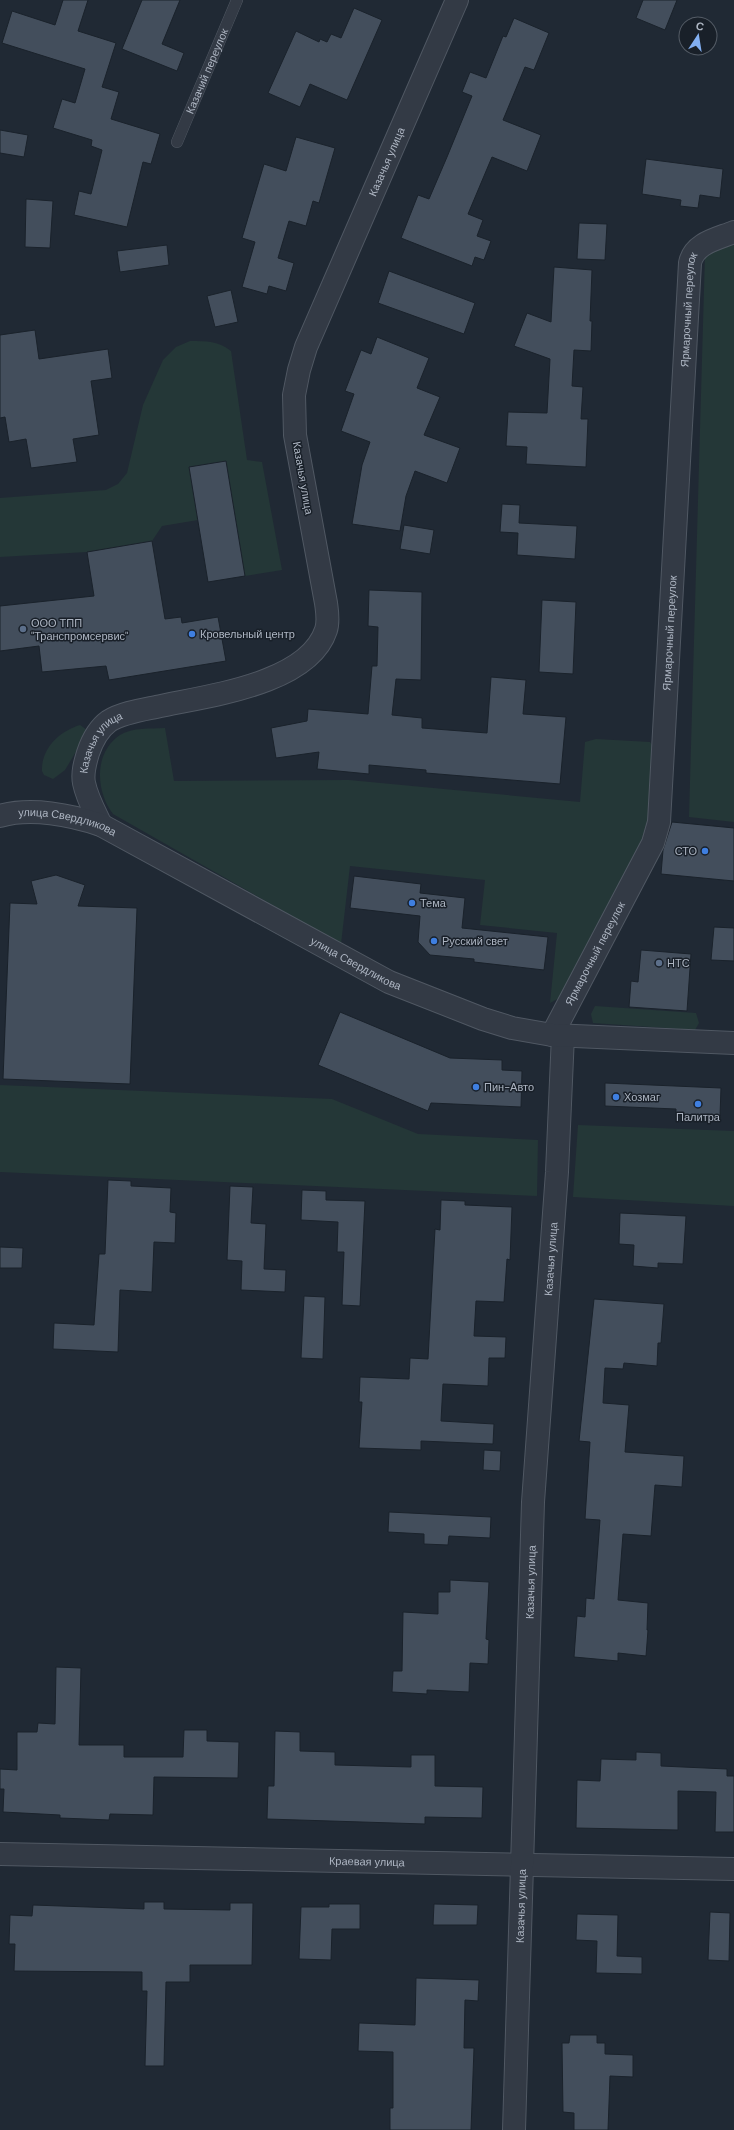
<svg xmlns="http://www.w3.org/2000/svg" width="734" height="2130" font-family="'DM Sans',sans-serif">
<rect width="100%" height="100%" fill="#202934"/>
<!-- green -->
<g fill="#243737">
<path d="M734,243V822L689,817L705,254Z"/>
<path d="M190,341C206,341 219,341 231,351L247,460L262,462L282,570L245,576L226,461L189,467L198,520L162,526L152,541L87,552L0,557V498L106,490L118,484L127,473L143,405L163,360L176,347Z"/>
<path d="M80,725L87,730L86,735L65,770L53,779L44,775L42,771C41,748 60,731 80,725Z"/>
<path d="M165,728L174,781L349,780L580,802L585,742L596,739L650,742L654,748L648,828L563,996L550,1003L557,933L480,925L485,880L350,866L341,944L113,814C96,792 93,753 120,735C133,727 150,729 165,728Z"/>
<path d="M595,1006L696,1013L699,1023L695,1030L593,1023L591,1014Z"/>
<path d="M0,1085L332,1099L418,1134L538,1140L537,1196L0,1172Z"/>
<path d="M578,1125L734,1131V1206L573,1197Z"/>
</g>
<!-- building -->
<g fill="#434e5c" stroke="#1a222b">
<path d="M63,0H88L78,31L116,43L102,87L119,92L111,119L160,134L151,164L143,162L127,227L74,215L79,191L91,194L102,150L91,146L92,140L53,128L62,99L75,103L85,69L2,43L12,11L55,25Z"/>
<path d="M142,0H180L162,44L184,53L177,71L122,49Z"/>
<path d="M643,0H677L665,30L636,18Z"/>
<path d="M354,8L382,20L347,100L310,84L300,107L268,93L296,31L319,42L320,39L327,42L331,34L341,38Z"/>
<path d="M514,18L549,33L534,70L525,67L503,120L541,135L527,171L492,157L468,214L483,220L477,236L491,241L484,260L475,257L472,266L401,238L418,195L429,199L447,157L472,96L462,92L470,72L486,78L503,36L506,37Z"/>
<path d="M0,130L28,135L24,157L0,153Z"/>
<path d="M296,137L335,148L319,203L313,201L306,226L289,221L278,258L294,263L286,291L269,286L267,294L242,287L255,242L242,238L264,164L286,171Z"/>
<path d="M646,159L723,169L720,198L700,195L698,208L680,206L681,200L642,194Z"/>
<path d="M26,199L53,201L50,248L25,247Z"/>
<path d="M579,223L607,224L605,260L577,259Z"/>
<path d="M167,245L169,265L120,272L117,251Z"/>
<path d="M554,267L592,270L590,321H592L591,351L574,350L572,386L583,387L581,419H588L586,467L526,464L527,447L506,446L508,412L547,413L550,359L514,346L527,313L551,322Z"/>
<path d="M389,271L475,303L464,334L378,303Z"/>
<path d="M231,290L238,322L215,327L207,296Z"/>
<path d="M35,330L39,359L108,349L112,378L91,381L99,435L73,439L77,462L31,468L26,439L9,442L5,417L0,418V335Z"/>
<path d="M377,337L429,358L417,388L440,397L424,435L460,448L447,483L415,471L406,496L400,531L352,524L362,465L370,442L341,431L354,394L345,391L361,350L371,354Z"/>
<path d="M226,461L245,576L208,582L189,467Z"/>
<path d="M502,504L520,505L519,523L577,526L575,559L517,555L518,533L500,532Z"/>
<path d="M404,525L434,530L430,554L400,549Z"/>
<path d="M152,541L165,619L181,617L182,623L218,617L226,661L109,680L106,666L42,672L39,646L0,651V606L94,596L87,552Z"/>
<path d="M369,590L422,592L421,680L396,679L392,715L422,718V728L487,733L491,677L526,680L523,714L566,717L560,784L426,773V770L369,765V774L317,769L319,752L276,758L271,728L307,721L308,709L368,714L372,666H377L378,627L368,626Z"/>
<path d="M542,600L576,602L573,674L539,672Z"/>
<path d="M672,822L734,828V881L661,874L663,850Z"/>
<path d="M56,875L85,885L78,906L137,908L130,1084L3,1079L10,903L37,904L31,881Z"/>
<path d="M354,876L421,884L420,893L465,898L462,928L548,937L544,970L474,962V959L430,955L418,942L420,916L350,908Z"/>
<path d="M714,927L734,928V961L711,960Z"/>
<path d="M641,950L691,954L687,1011L629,1007L631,981L638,982Z"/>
<path d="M340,1012L450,1058L502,1060V1070L522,1071L521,1107L431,1103L428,1111L318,1065Z"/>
<path d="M605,1083L721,1088L720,1116L676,1114V1109L605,1106Z"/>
<path d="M108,1180L131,1181V1186L171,1188L170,1212L176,1213L175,1243L154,1242L152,1292L120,1290L118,1352L53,1349L54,1323L94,1325L99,1254H105Z"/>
<path d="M230,1186L253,1187L251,1223L266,1224L264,1269L286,1270L285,1292L241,1290L242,1261L227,1260Z"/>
<path d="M302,1190L326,1191V1200L365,1201L360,1306L342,1305L344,1252H337L338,1222L301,1220Z"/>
<path d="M441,1200L465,1201V1205L512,1207L510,1260L507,1259L504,1302L476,1301L474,1336L506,1337L505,1358H489L488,1386L443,1384L441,1421L494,1424L493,1444L421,1441V1450L359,1448L362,1402H359L360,1377L409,1379L410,1358L428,1359L435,1229L440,1230Z"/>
<path d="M620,1213L686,1216L683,1264L658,1263V1268L633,1266L634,1245L619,1244Z"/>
<path d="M0,1247L23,1248L22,1268H0Z"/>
<path d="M304,1296L325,1297L323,1359L301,1358Z"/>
<path d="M594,1299L664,1304L661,1343H658L657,1366L624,1363L623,1369L605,1368L603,1403L629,1405L625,1452L684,1456L682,1487L655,1485L651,1536L623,1534L618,1600L648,1603L647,1630H648L646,1656L618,1653V1661L574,1657L577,1616L585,1617L586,1598L594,1599L600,1520L585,1519L590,1442L579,1441Z"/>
<path d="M484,1450L501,1451L500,1471L483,1470Z"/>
<path d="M389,1512L491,1517L490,1538L449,1536L448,1545L424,1544V1534L388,1532Z"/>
<path d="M450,1580L489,1582L486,1639L489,1640L488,1664L470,1663L469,1692L427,1690V1694L392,1692L393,1671H402L403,1612L438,1614V1592H450Z"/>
<path d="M56,1667L81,1668L79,1745H124V1757H183L184,1730H207V1741L239,1742L238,1778L154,1777L153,1815L110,1814L109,1820L86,1819L60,1818V1815L3,1812L4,1789H0V1769L17,1770V1732H37L38,1723L55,1724Z"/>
<path d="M275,1731L300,1732V1751L335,1752V1765L411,1767V1755H435V1786L483,1787L482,1818L425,1817V1824L267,1819L268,1786H274Z"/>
<path d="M636,1752L661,1753V1766L727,1769V1776H734V1832H715L716,1792L678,1791V1830L576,1828L577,1780L600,1781L601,1759L636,1760Z"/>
<path d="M144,1902H164V1909L230,1910V1903H253L252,1965H190V1982H166L164,2066H145L147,1991H142V1972L14,1971L15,1944H9L10,1915L32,1916L33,1905L144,1909Z"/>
<path d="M329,1904H360V1929H332L331,1960L299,1959L301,1907H329Z"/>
<path d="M434,1904L478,1905L477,1925H433Z"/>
<path d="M710,1912L730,1913L729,1961L708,1960Z"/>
<path d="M577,1914L618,1915L617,1956L642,1957V1974L596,1973L597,1941L576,1940Z"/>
<path d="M416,1978L479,1980L478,2001L465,2000L464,2048H474L471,2130H390V2108H393V2052L358,2051L359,2023L415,2025Z"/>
<path d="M570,2035H597V2043H605V2054L633,2055V2077L610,2076L608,2130H574V2113L563,2112L562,2043H569Z"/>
</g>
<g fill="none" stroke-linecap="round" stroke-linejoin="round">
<!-- service casing -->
<g stroke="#505863" stroke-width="12">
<g id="service">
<path id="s1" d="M177,142L237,0"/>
</g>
</g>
<!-- minor casing -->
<g stroke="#505863" stroke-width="24">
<g id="minor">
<path id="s2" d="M101,825C95,812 87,798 84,783C82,773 85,763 88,753C92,741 98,729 109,721C122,713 141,710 156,707C205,696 308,685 326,630C329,621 327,611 326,603L295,435L294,395L299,370L306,347L457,0"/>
<path id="s3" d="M552,1035L653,843L659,822L690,263C694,243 717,239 734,232"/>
<path id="s4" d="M0,1854L734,1869"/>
<path id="s5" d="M514,2130L533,1502L557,1172L563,1035"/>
</g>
</g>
<!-- tertiary casing -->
<g stroke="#505863" stroke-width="24">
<g id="tertiary">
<path id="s6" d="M0,816C31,807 71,815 101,825L389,982L483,1019L512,1028L552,1035L734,1043"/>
</g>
</g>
<!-- service -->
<use href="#service" stroke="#333a45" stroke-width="11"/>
<!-- minor -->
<use href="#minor" stroke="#333a45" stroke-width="22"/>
<!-- tertiary -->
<use href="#tertiary" stroke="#333a45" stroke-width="22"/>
</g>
<!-- markers -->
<g fill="#5c6f8a" stroke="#192029" stroke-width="1.5">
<circle cx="23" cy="629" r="4"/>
<circle cx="659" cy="963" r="4"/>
</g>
<g fill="#3f7fe0" stroke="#192029" stroke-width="1.5">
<circle cx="192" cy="634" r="4"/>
<circle cx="705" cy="851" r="4"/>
<circle cx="412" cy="903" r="4"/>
<circle cx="434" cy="941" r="4"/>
<circle cx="476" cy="1087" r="4"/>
<circle cx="616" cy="1097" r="4"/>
<circle cx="698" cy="1104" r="4"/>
</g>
<g text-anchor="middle" stroke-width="3" stroke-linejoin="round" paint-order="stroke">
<!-- street labels -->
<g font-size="11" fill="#adb5c2" stroke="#192029">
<text dy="4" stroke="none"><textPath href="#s1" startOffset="77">Казачий переулок</textPath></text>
<text dy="4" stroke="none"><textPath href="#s2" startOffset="848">Казачья улица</textPath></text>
<text dy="4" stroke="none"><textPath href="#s3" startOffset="752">Ярмарочный переулок</textPath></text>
<text transform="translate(303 478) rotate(80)" y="4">Казачья улица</text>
<text dy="4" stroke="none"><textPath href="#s3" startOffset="428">Ярмарочный переулок</textPath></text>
<text dy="4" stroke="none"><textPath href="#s2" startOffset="92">Казачья улица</textPath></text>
<text dy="4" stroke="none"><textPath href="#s6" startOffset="69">улица Свердликова</textPath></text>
<text dy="4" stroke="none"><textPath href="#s3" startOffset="92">Ярмарочный переулок</textPath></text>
<text dy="4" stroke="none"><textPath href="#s6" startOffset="393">улица Свердликова</textPath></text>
<text dy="4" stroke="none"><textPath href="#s5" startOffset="872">Казачья улица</textPath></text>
<text dy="4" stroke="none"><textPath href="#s5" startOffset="548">Казачья улица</textPath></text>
<text dy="4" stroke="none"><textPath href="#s4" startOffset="367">Краевая улица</textPath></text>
<text dy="4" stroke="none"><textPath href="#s5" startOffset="224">Казачья улица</textPath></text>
</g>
<!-- poi labels -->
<g font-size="11" fill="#adb5c2" stroke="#192029" text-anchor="start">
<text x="31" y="627">ООО ТПП<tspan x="31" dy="13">"Транспромсервис"</tspan></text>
<text x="200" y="638">Кровельный центр</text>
<text x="697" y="855" text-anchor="end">СТО</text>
<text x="420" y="907">Тема</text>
<text x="442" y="945">Русский свет</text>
<text x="667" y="967">НТС</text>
<text x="484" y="1091">Пин-Авто</text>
<text x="624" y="1101">Хозмаг</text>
<text x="698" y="1121" text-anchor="middle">Палитра</text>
</g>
</g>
<!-- north arrow -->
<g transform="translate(698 36) rotate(12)"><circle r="19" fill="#192029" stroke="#545c66"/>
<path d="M0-3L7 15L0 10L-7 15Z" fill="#82aff2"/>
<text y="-6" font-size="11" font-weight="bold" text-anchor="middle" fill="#adb5c2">С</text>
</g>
</svg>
